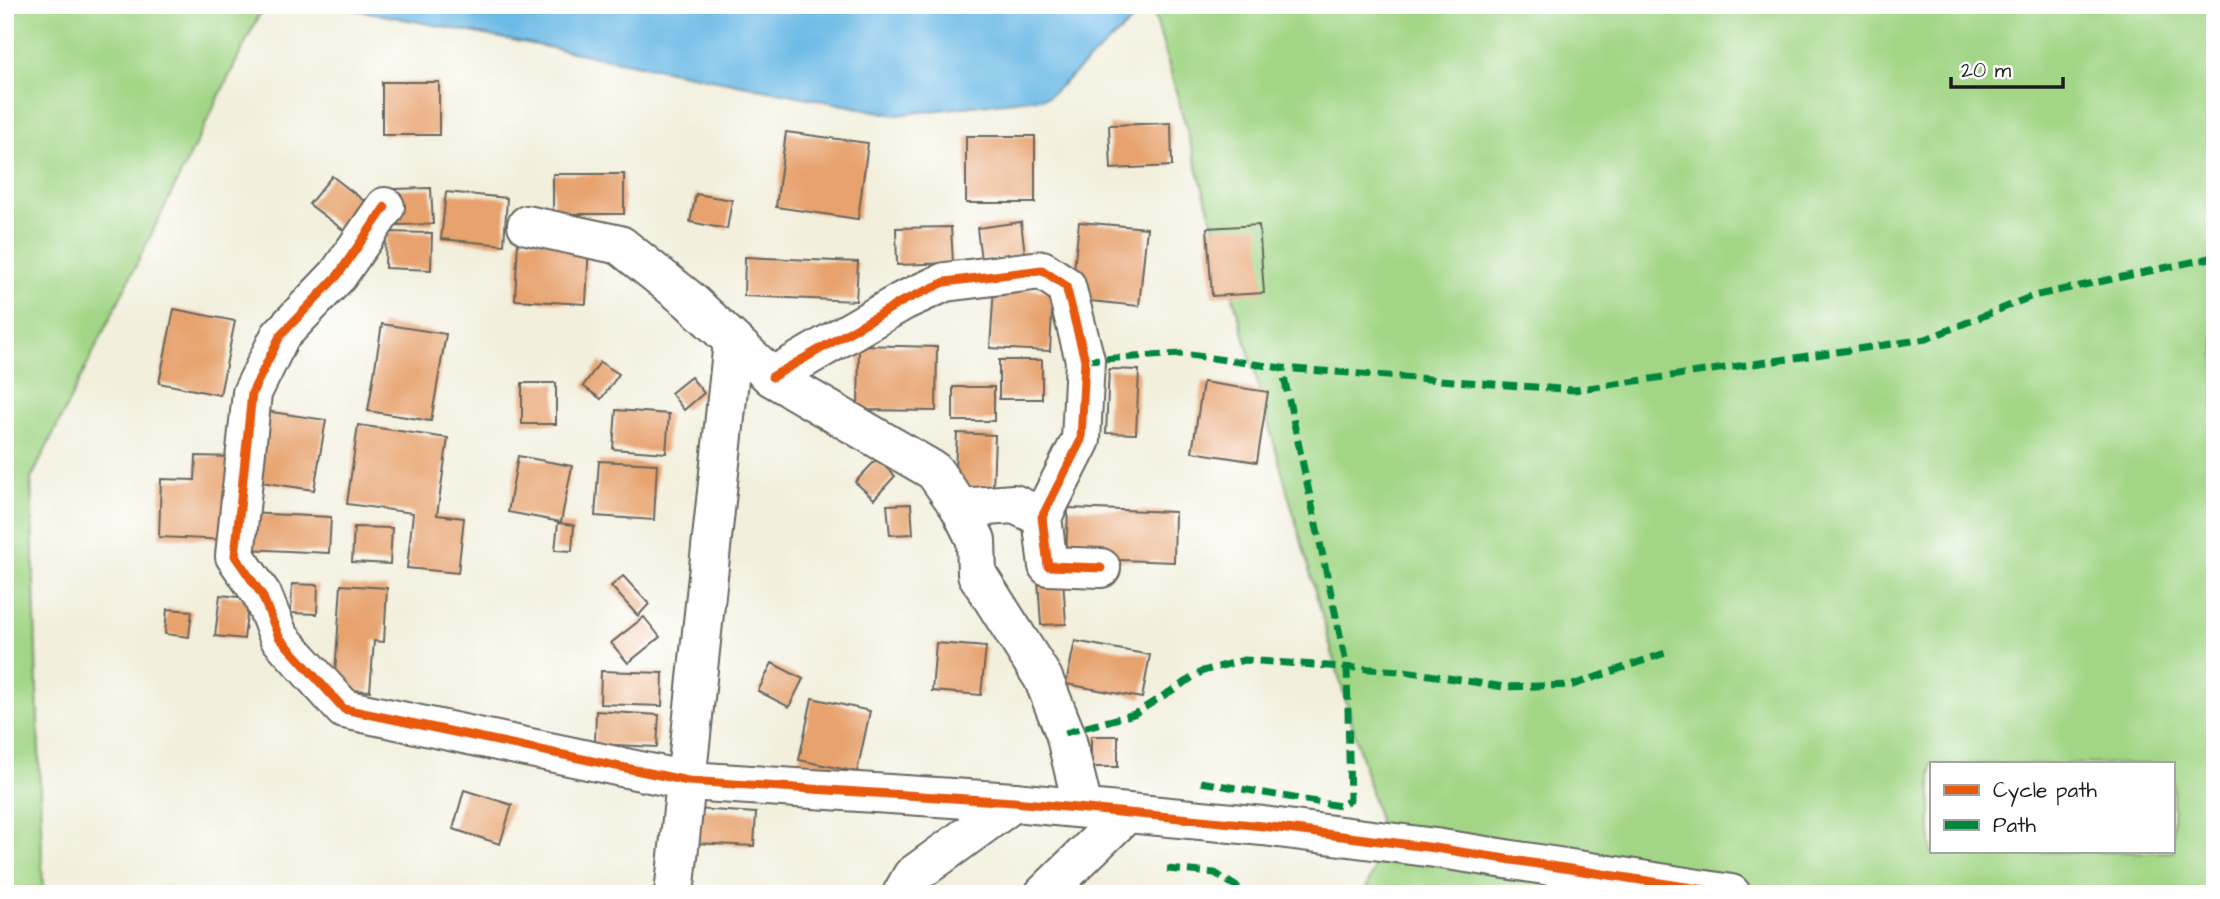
<svg xmlns="http://www.w3.org/2000/svg" width="2220" height="899" font-family="'Architects Daughter',sans-serif">
<rect width="100%" height="100%" fill="#fff"/>
<filter id="ink" filterUnits="userSpaceOnUse"><feTurbulence type="fractalNoise" baseFrequency=".0143" numOctaves="2"/><feDisplacementMap in="SourceGraphic" scale="14" xChannelSelector="R" yChannelSelector="G"/><feConvolveMatrix kernelMatrix="1 2 1 2 8 2 1 2 1" color-interpolation-filters="sRGB"/></filter>
<filter id="wash" filterUnits="userSpaceOnUse"><feTurbulence type="fractalNoise" baseFrequency=".00686" numOctaves="4" result="noise"/><feDisplacementMap in="SourceGraphic" scale="28" xChannelSelector="R" yChannelSelector="G"/><feGaussianBlur stdDeviation="1.57" result="paint"/><feColorMatrix in="noise" values="0 0 0 0 0 0 0 0 0 0 0 0 0 0 0 0 0 1.4 0 .05"/><feComposite in="paint" operator="in"/></filter>
<g filter="url(#wash)">
<rect width="100%" height="100%" fill="#f2efdc"/>
<!-- green -->
<g fill="#a2d686" stroke="#5f7951" stroke-width="2" fill-rule="evenodd">
<path d="M5,5H264L31,479L43,894H5Z"/>
<path d="M1152,5H2215V894H1364L1385,842ZM1931,764H2173V852H1931Z"/>
</g>
<!-- water -->
<path fill="#6cbae6" stroke="#446b81" stroke-width="2" d="M332,5H1150L1048,97L896,115Z"/>
<g id="blocks">
<!-- building -->
<g fill="#e7a26d">
<rect x="382" y="82" width="57" height="53"/>
<path d="M1171,123L1172,166L1111,169L1109,125Z"/>
<path d="M786,132L868,143L858,219L776,207Z"/>
<rect x="966" y="136" width="69" height="67"/>
<rect x="553" y="174" width="71" height="40"/>
<path d="M332,176L368,204L346,232L309,204Z"/>
<path d="M431,188L433,224L395,225L393,189Z"/>
<path d="M446,192L507,198L504,245L441,239Z"/>
<path d="M696,194L732,200L727,229L690,222Z"/>
<path d="M1021,222L1025,254L981,260L977,228Z"/>
<path d="M1079,222L1147,228L1139,306L1071,299Z"/>
<path d="M1259,225L1264,293L1212,296L1207,228Z"/>
<path d="M951,227L953,263L897,265L896,228Z"/>
<path d="M386,232L432,233L431,270L385,268Z"/>
<path d="M518,240L589,243L586,304L515,300Z"/>
<path d="M745,257L858,262L856,301L744,296Z"/>
<path d="M994,287L1053,291L1050,351L990,348Z"/>
<path d="M174,309L235,321L220,395L159,383Z"/>
<path d="M382,324L446,334L431,421L368,411Z"/>
<path d="M859,345L937,347L936,411L858,410Z"/>
<rect x="999" y="360" width="43" height="39"/>
<path d="M600,362L619,374L601,399L583,386Z"/>
<path d="M1109,369L1139,370L1136,434L1106,433Z"/>
<path d="M691,377L704,393L684,410L671,393Z"/>
<path d="M1203,382L1268,392L1257,462L1192,452Z"/>
<rect x="522" y="383" width="34" height="41"/>
<rect x="953" y="387" width="41" height="34"/>
<path d="M258,410L326,420L314,490L247,480Z"/>
<path d="M616,410L669,414L666,453L613,449Z"/>
<path d="M358,425L448,438L437,515L464,518L458,573L407,568L413,513L347,504Z"/>
<path d="M957,433L995,435L993,489L954,487Z"/>
<path d="M196,456L233,457L230,540L159,537L161,479L195,480Z"/>
<path d="M518,456L572,466L561,522L508,512Z"/>
<path d="M877,459L895,476L874,499L855,482Z"/>
<path d="M599,461L657,464L654,520L595,516Z"/>
<path d="M911,504L913,534L890,535L887,505Z"/>
<path d="M1068,508L1175,512L1174,562L1066,558Z"/>
<path d="M245,513L331,517L329,553L244,549Z"/>
<path d="M558,523L574,525L572,551L555,550Z"/>
<path d="M354,527L392,528L390,564L352,562Z"/>
<path d="M623,576L649,604L638,616L611,586Z"/>
<path d="M1063,578L1066,624L1041,625L1038,580Z"/>
<path d="M292,584L318,585L317,614L291,613Z"/>
<path d="M341,585L387,588L384,642L374,641L370,691L334,689Z"/>
<path d="M220,595L249,598L244,639L215,636Z"/>
<path d="M167,609L192,611L189,637L165,634Z"/>
<path d="M644,617L660,637L628,663L611,643Z"/>
<path d="M1075,641L1150,655L1142,698L1066,684Z"/>
<path d="M936,643L986,647L981,695L932,691Z"/>
<path d="M772,663L803,679L789,707L758,691Z"/>
<path d="M601,671L663,673L662,706L600,704Z"/>
<path d="M812,698L870,711L857,772L799,760Z"/>
<path d="M596,711L659,715L657,747L595,744Z"/>
<rect x="1091" y="736" width="27" height="31"/>
<path d="M464,790L512,805L500,844L453,829Z"/>
<path d="M697,809L756,813L754,846L695,843Z"/>
</g>
</g>
</g>
<g filter="url(#ink)">
<use href="#blocks" fill-opacity="0" stroke="#67665f" stroke-width="2"/>
<g fill="none" stroke-linecap="round" stroke-linejoin="round">
<!-- minor casing -->
<g stroke="#67665f" stroke-width="42">
<g id="minor">
<path d="M385,207L338,275L280,336L252,393L235,556L262,595L279,637L344,709L688,781L1014,802L1263,826L1435,848L1731,894"/>
<path d="M527,225L620,245L688,299L772,377L934,471L960,508L1014,504L1042,517"/>
<path d="M772,377L903,301L945,282L1042,270L1066,286L1085,360L1081,440L1042,517L1048,566L1101,568"/>
<path d="M960,508L976,540L977,574L1043,678L1065,733L1083,808"/>
<path d="M674,894L733,342"/>
<path d="M902,894L912,876L1014,802"/>
<path d="M1044,894L1126,814"/>
</g>
</g>
<!-- minor -->
<use href="#minor" stroke="#fff" stroke-width="38"/>
<!-- quiet -->
<g stroke="#00873e" stroke-width="7" stroke-dasharray="14 7" stroke-linecap="butt">
<path d="M1085,360L1183,354L1282,368L1574,390L1926,339L2033,296L2215,257"/>
<path d="M1065,733L1134,714L1203,671L1244,660L1411,672L1504,687L1573,685L1671,651"/>
<path d="M1201,782L1340,806L1350,800L1347,667L1282,368"/>
<path d="M1167,869L1215,873L1248,894"/>
</g>
<!-- cycleway casing -->
<g stroke="#fff" stroke-width="13">
<g id="cycleway">
<path d="M385,207L338,275L280,336L252,393L235,556L262,595L279,637L344,709L688,781L1014,802L1263,826L1435,848L1731,894"/>
<path d="M772,377L903,301L945,282L1042,270L1066,286L1085,360L1081,440L1042,517L1048,566L1101,568"/>
</g>
</g>
<!-- cycleway -->
<use href="#cycleway" stroke="#e8590c" stroke-width="9"/>
</g>
</g>
<!-- margin -->
<rect width="2220" height="899" fill="none" stroke="#fff" stroke-width="28"/>
<!-- legend -->
<rect x="1930" y="762" width="245" height="91" fill="#ffffff" stroke="#a4a4a4" stroke-width="2"/>
<rect x="1944" y="785" width="35" height="10" fill="#e8590c" stroke="#a4a4a4" stroke-width="2"/>
<text x="1993" y="797" font-size="21" fill="#1c1c1c">Cycle path</text>
<rect x="1944" y="820" width="35" height="10" fill="#00873e" stroke="#a4a4a4" stroke-width="2"/>
<text x="1993" y="832" font-size="21" fill="#1c1c1c">Path</text>
<!-- scale -->
<path d="M1951 77v10h112v-10" fill="none" stroke="#1c1c1c" stroke-width="3.5"/>
<text x="1961" y="77" font-size="21" fill="#1c1c1c" stroke="#ffffff" stroke-width="5" paint-order="stroke">20 m</text>
</svg>
